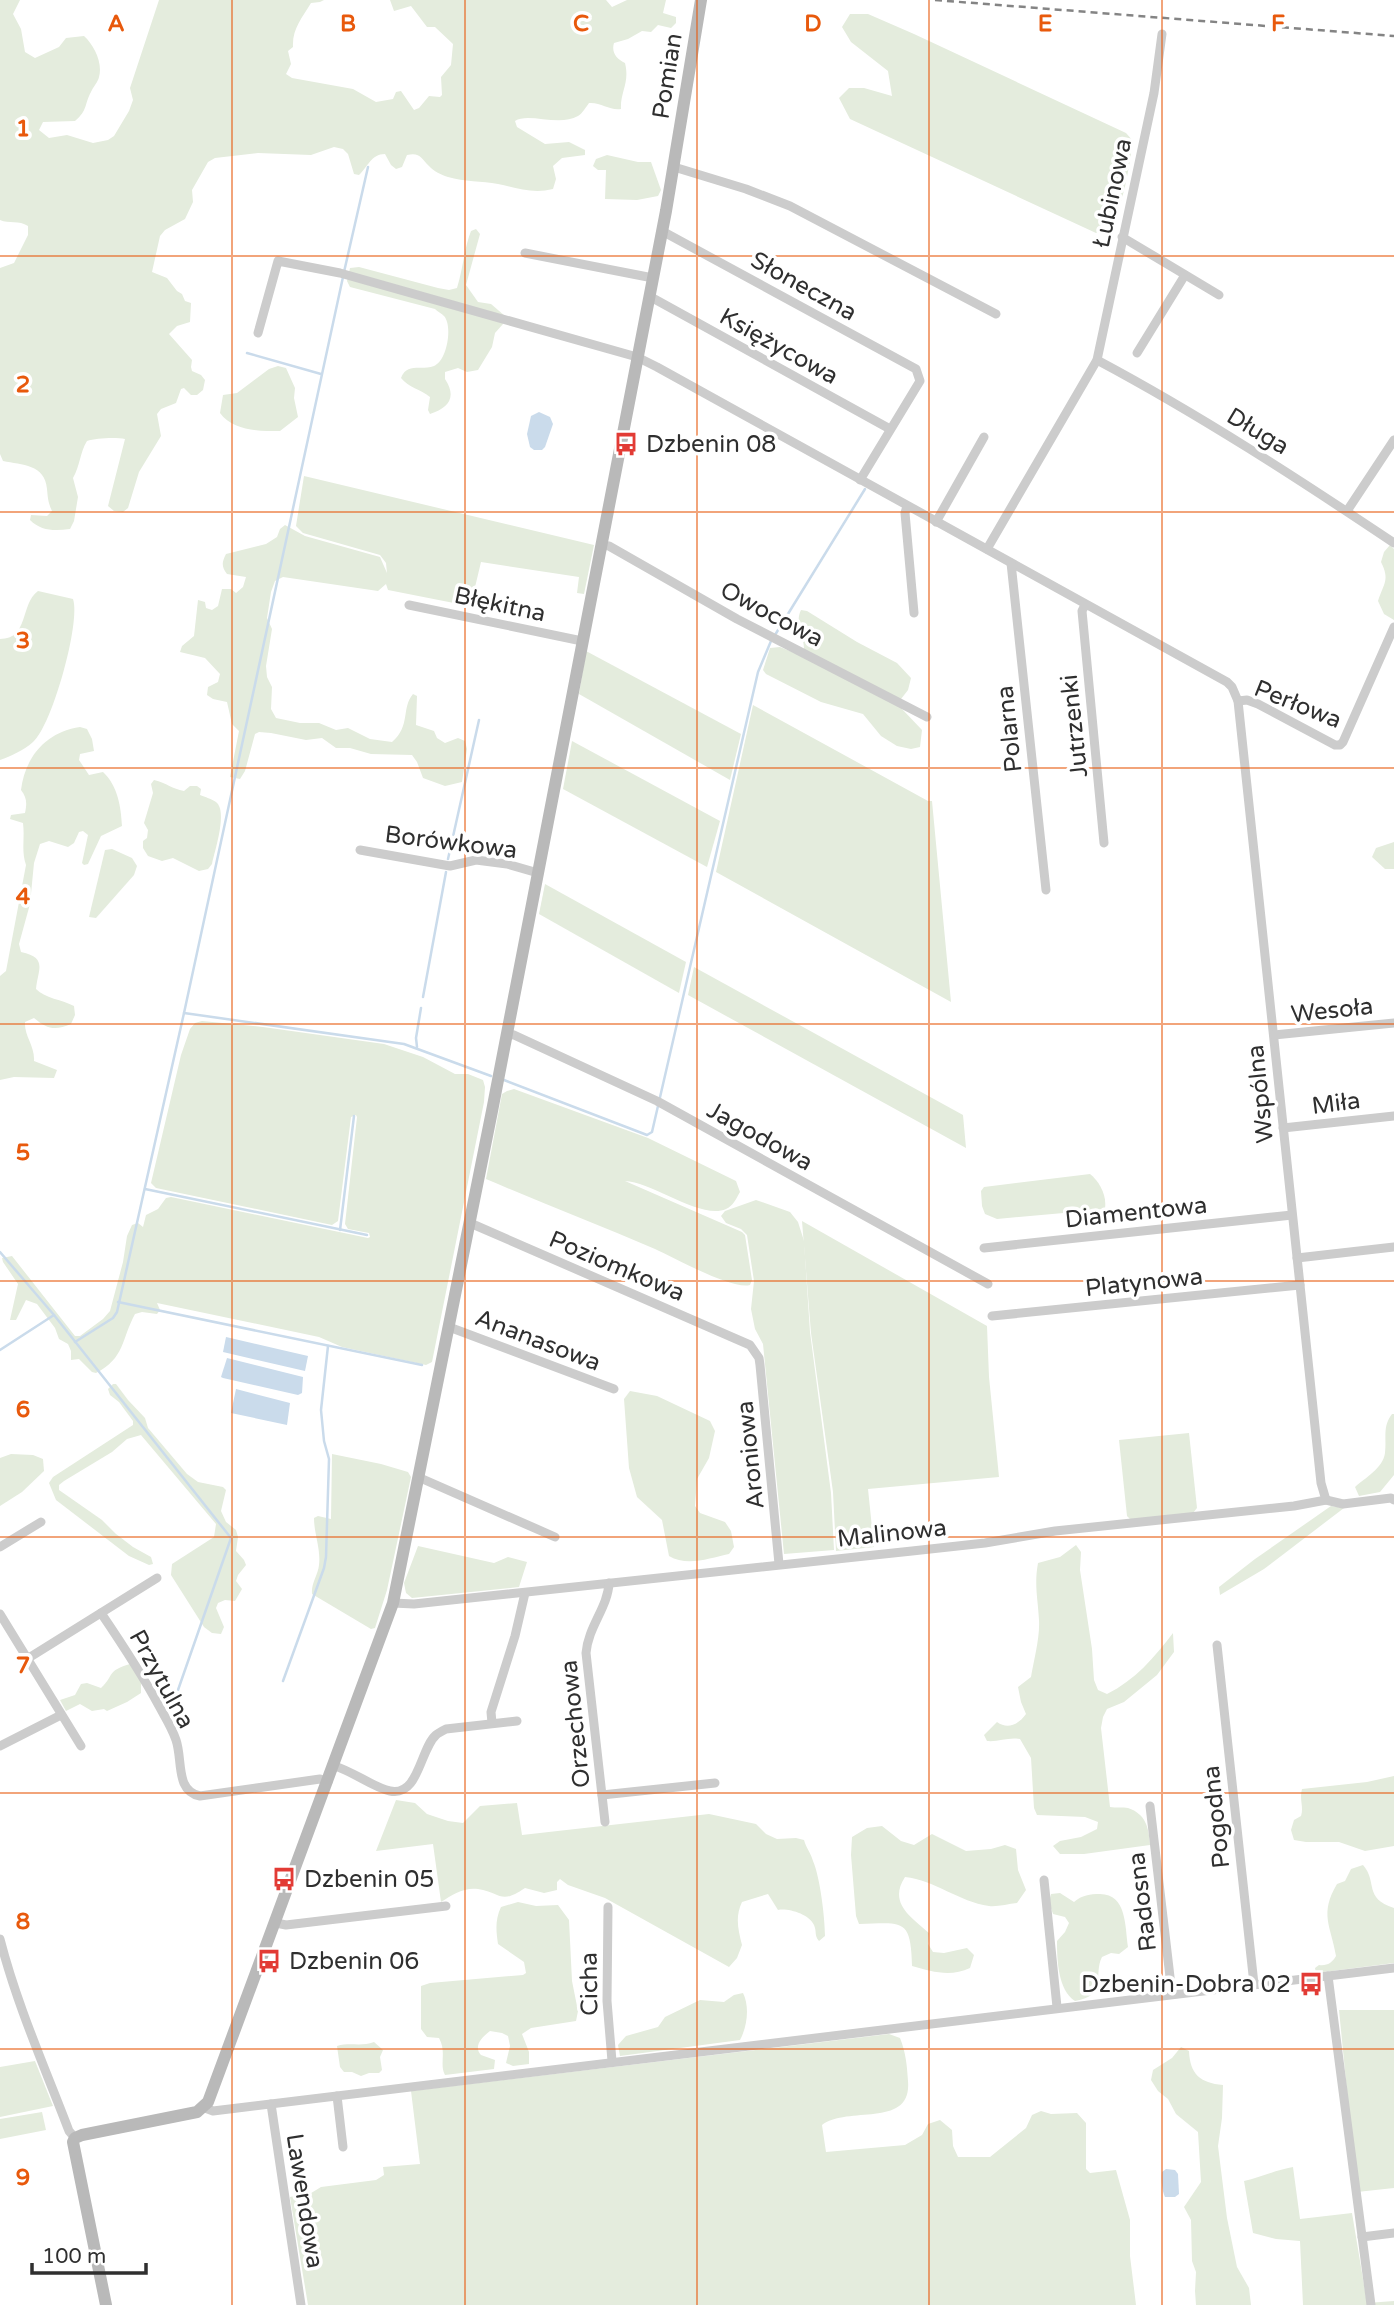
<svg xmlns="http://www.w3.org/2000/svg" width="1394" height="2305" font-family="'Varela Round',sans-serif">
<rect width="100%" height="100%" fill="#fff"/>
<!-- green -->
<g fill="#e4ecdd">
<path d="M0,0H20L13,14L21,29L25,52L35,58L59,47L66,38L84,36C94,45 103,63 99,77C98,82 93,87 91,92C84,105 88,110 75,121L43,122L39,130L49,138L67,135L93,143L108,140L114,136L129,111L133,100L130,88L159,0H324L320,2L311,3C302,18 292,29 293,47L288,51L291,64L286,74L292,78L353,89L376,102L393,99L396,92L401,91L414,110L419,108L429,96L440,97L442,95L441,77L451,65L453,44L435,27H427L411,6L394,11L390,0H606L612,7L627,0H666L663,13L676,17V23L671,28L658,25L651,32L642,31L628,39L614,43C611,53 617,59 625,63C630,83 620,92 621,109C610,111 601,102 589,103C586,107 582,114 578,116C559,127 528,112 515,121L517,127L545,144L569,142L585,150V155L562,158L553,166L556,179L553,189C533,194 517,188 498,184C482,181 464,182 448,177C442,175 433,171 429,166C421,158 420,152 407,155L402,167L396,169L391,165L385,154C371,154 368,167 359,175L354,174L348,154L343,149L334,147L311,155L258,153L215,158L208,162L192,190L193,202L185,219L165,230L160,236L152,272L167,278L177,291L182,294L185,301L191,303L190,322L177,326L169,334L192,360L191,367L192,371L201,375L205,380L203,390L197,395H191L184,388L181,389L176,403L161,409L157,414L161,436L139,472L128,508L123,512L114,511L108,506L125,439C116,437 96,438 87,441C80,452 80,466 73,478L78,497L74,521L70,529C54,531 41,531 30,520L31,515L47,516L52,511C48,502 48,499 47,489C45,464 22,465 3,461L0,454V268L14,263L28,235V226C19,220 9,224 0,220Z"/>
<path d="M850,14H868L914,34L1126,133L1133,141C1129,164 1125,205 1110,223C1106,227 1100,230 1096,233L850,119L839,98L849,88H864L892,96L888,71L851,42L842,27Z"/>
<path d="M607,155L638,162H651L661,190L658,196L637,200L605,199L606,170H598L593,166L596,159Z"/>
<path d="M476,229L480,234L466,285L478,302L491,304L505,316L503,324L495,333L492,347L478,370L467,372L458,368L445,372V379C457,397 449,408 430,414L428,410L430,397C420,389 409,388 401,378C407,362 421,371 434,366C447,361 453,326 444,316C442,314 437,311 435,309L350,287L347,281L350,268L359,267L438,288L449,290L457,288C463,269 464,249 471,231Z"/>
<path d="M278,366L286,368L295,388L294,398L298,417L280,431C259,431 233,431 220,413L223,395L237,393L269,369Z"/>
<path d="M304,476L594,545L584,594L577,593L579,577L481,562L471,604L464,605L388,590L386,584L378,591L283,577L275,581L271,592L267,618L272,629L266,666L267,677L272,687L271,709L276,718L300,723H319L336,730L348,728L370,739L392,742C411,726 401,708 413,694L417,696L416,725L434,731L437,738L445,743L458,738L465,741L467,749L462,782L445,786L423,778L417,762L412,755L371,754L350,748H336L322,738L306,740L271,733L259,732L255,734L245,771L240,779L230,777L239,731L232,724L227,702L213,699L207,695L208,687L218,682L220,674L205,658L180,652L182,646L194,636L198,600L205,602L206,608L212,610L218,606L222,589H231L236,593L243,587L246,577L227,574C221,566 222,562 226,554L266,544L277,537L280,529L285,525L305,536L380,557L387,573L386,563L380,555L303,533L296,526Z"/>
<path d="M1390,545L1394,549V620L1384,614L1378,601C1384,583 1390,580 1381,562L1384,552Z"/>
<path d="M38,591L73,599C81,622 52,726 33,742C24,750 11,756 0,760V639C29,639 20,604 38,591Z"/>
<path d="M801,610L807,611L857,642L897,663L911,678L908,690L901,699L902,709L922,730L920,747L911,749L897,746L881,736L863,714L821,702L766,674L763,670L770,648L780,647L797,654L804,651C805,637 794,624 801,610Z"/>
<path d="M586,651L741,734L730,780L579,694Z"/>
<path d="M753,705L928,801H932L951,1002L716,872Z"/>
<path d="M80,727L87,729L92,739L94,751L80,754L79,760L89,775L103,772C118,786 121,807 122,826L101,836L88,864L84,865L82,863L88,835L83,831L79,832L74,843L68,847L49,841L40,844L34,863L30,904L19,944L21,952C48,958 38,969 36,989C44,998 63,1000 74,1006L75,1015L71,1024C55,1031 47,1029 34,1018L25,1022C24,1036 35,1046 34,1061L57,1070L54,1078L14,1077L0,1080V976L6,971L26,865C21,850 25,839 23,823L10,819L11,815L25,813C27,803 27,798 21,790C25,757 46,732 80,727Z"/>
<path d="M572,741L720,821L707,867L563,789Z"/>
<path d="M154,780C167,783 172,789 184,791L190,786H197L201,789L200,795C205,797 212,799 216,802C228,811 215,850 212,864L208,869L199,871L173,858L162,861L148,856L143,848V841L147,838L148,830L144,823L153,793L151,784Z"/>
<path d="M1394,842V869H1385L1372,857L1376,848Z"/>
<path d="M112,849L132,858L137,866L134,875L96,918L89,917L105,850Z"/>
<path d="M545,884L686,962L679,993L539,914Z"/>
<path d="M694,967L963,1115L966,1148L688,995Z"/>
<path d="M202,1021L263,1027L384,1044L423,1057L455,1074H468L483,1080L485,1087L484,1102L432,1362L426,1365L342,1347L319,1337L157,1303L160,1310L157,1314L142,1312L135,1314C121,1340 125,1358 96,1373L92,1372L79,1359L71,1360V1351L68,1344L59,1339L55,1328L37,1304L26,1300L16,1320H10L18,1284L3,1262L2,1258L12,1256L75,1336H80L103,1319L110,1311L123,1262L127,1236L132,1225L138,1223L143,1227L146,1215L158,1209L166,1198L171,1197L368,1238L370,1237L369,1233L348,1229L345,1224L357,1117L356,1115L351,1117L338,1221L332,1225L156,1188L151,1183L181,1055L190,1029L195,1023Z"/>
<path d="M514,1089L648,1138L736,1181L740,1192C736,1199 733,1206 726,1209C701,1220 652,1182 625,1181L742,1232L745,1235L752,1280L750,1285C732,1290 675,1258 655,1249C599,1225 542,1203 486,1179L502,1094L507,1091Z"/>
<path d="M1090,1174C1099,1181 1107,1195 1105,1208L1097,1210L997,1219L985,1214L982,1206L981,1191L984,1187Z"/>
<path d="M756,1200L790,1212L798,1222L804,1241L810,1332L831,1493L834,1550L784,1554L763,1344L755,1329L751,1309L754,1281L747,1235L741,1229L726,1223L721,1216L725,1211Z"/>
<path d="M802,1221L987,1326L989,1377L999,1477L868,1489L874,1547L836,1551L833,1492L811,1333Z"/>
<path d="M113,1384H116L128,1400L145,1418L148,1428L187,1474L198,1482L223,1487L226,1490L221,1511L226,1522L236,1530L238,1537L236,1551L244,1560L246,1565L238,1575L236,1581L242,1589L235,1601L225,1600L218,1603L216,1608L224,1627L221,1634L212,1633L204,1627L171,1575L172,1564L214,1537L216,1524L141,1435L127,1439L112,1452L64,1481L59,1485V1490L102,1520L116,1534L133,1547L151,1557L153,1564L149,1565L129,1556L56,1500L49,1483L53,1477L133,1425V1421L119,1402L110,1395L108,1389Z"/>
<path d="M630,1391L657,1396L710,1421L715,1431L709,1458L697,1479L695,1506L700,1513L725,1522L731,1531L734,1547L729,1554C710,1558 687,1567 669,1556L662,1520L637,1497L629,1468L624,1399Z"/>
<path d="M1392,1414H1394V1475L1380,1492L1359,1496L1355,1487C1365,1478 1383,1468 1385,1453C1387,1438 1382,1427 1392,1414Z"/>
<path d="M1189,1433L1197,1508L1193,1513L1131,1520L1127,1516L1119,1440Z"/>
<path d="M11,1454L33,1455L43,1459L44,1471L22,1492L0,1506V1458Z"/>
<path d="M332,1454L381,1464L408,1472L411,1477L387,1590L375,1628L371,1629L312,1594C311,1583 318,1575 319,1565C321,1549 314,1534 314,1518L318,1516L331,1519Z"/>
<path d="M1331,1506L1344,1508L1264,1569L1220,1595L1219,1587L1255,1559Z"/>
<path d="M1076,1545L1081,1552L1080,1570L1092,1649L1094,1680L1098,1690L1107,1694C1135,1680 1154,1658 1173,1633L1174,1652L1157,1675L1124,1702L1107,1709L1103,1717L1101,1728L1110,1807C1116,1808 1123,1807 1128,1808C1146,1814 1149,1828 1150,1845L1084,1854H1060L1053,1846L1060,1841L1081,1837L1097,1829L1098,1822L1085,1817L1037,1815L1034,1808L1031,1758L1020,1739C1008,1737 999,1742 987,1741L984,1735L997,1722C1008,1730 1019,1724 1026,1714L1021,1702L1018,1687L1031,1677C1034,1659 1040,1638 1039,1620C1038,1599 1034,1585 1038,1563L1060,1557Z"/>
<path d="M418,1546L494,1563L508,1557L527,1562L519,1587L412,1598L406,1593L404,1583Z"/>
<path d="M130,1664L141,1680V1693L127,1702L107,1711L104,1709L92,1711L80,1704L66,1711L60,1700L75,1695L81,1684L87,1683L101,1688C115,1675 106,1671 130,1664Z"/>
<path d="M1394,1776V1846L1365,1851L1339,1842H1306L1294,1840L1291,1830L1294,1820L1301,1816C1304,1807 1299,1799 1302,1789L1367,1782Z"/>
<path d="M396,1800L415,1803L427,1814L448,1821L463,1823L480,1806L517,1803L522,1835L709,1814L756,1824L766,1834L777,1839L796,1838L804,1840C806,1848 811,1853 813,1861C820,1877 825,1918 825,1936L819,1941C814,1935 817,1932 814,1925C809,1914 788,1908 778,1910L768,1894L742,1902C735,1917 738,1929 742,1945L737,1958L729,1967L605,1898L568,1885L560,1879L557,1882V1890L544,1893L525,1888C500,1905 502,1893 478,1889C464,1887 452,1895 441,1902L433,1844L376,1851Z"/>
<path d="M882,1826L901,1841L914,1845L932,1834L966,1851L991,1849L1005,1845L1016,1849L1018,1870L1026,1890L1017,1903C1008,1904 997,1907 989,1906C959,1902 935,1880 905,1877C888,1903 911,1917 929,1933L928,1944L933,1952L944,1953L967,1948L974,1955L970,1968C951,1977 932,1972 912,1966C911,1917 902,1923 859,1924L856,1916L851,1855L852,1837L867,1828Z"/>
<path d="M1363,1865C1378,1882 1363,1898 1394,1908V1963L1316,1973L1315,1968L1319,1965C1327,1966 1332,1963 1336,1956C1331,1926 1319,1914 1337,1884L1345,1881L1351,1869Z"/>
<path d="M1060,1893L1074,1902C1082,1895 1090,1894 1100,1894C1127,1894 1125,1927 1128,1947L1119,1954L1111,1953L1102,1957C1093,1974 1108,1996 1075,2001C1058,1990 1057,1960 1057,1941L1065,1932L1069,1923L1065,1917L1053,1914L1049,1902L1051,1894Z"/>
<path d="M518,1902L536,1906L558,1905L569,1920L572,1981L578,2011L576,2021L531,2028L522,2034L529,2052V2064L513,2066L506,2063L510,2046L508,2036L502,2033L490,2031C482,2037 473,2046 481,2055L495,2060L494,2069L445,2075C439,2064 447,2052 439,2038L427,2037L421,2029V1986L430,1983L523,1975L526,1973L524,1962L498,1944C496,1930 495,1920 501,1907Z"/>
<path d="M743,1993C750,2007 747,2027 740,2040L620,2056L618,2045L626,2036L658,2027L665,2017L700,2000L724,2002L734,1995Z"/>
<path d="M1339,2010H1394V2188L1357,2192Z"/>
<path d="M889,2034L900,2038C906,2053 907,2066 908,2081C912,2129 849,2105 822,2125L826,2152L905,2145L922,2135L928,2124L940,2120L952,2130L953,2146L958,2157H990L1026,2128L1032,2115L1041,2111L1051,2114L1077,2113L1086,2123V2169L1090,2173L1116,2170L1130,2220V2256L1136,2305H308L290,2197L295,2196L303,2198L321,2187L376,2180L384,2175L383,2167L420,2164L411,2091Z"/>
<path d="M374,2042L383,2050L380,2057L382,2070L379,2073H369L361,2076L352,2072H344L340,2067L337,2046C350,2042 361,2047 374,2042Z"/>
<path d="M1181,2047L1189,2051C1190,2074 1200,2083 1223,2085L1222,2118L1218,2146L1227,2218L1237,2267L1249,2288L1251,2305H1196L1195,2291L1196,2272L1192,2261L1191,2220L1184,2207L1201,2182L1198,2132L1176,2114L1168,2099L1158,2091L1151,2080L1153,2070L1172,2058Z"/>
<path d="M35,2061L53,2106L0,2117V2067Z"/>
<path d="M42,2112L46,2130L0,2139V2119Z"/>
<path d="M1293,2167L1300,2219L1352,2213L1367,2303L1394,2301V2305H1303L1300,2241L1276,2239L1253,2233L1244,2181C1261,2177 1276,2170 1293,2167Z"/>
</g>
<!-- water -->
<g fill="#cadbeb">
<path d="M539,412L550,417L553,424L545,447L542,450H534L530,447L527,434L531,416Z"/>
<path d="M226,1337L308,1356L305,1371L223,1352Z"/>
<path d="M227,1358L303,1377L302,1393L298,1395L223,1378L221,1377Z"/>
<path d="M236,1389L290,1403L287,1425L231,1413Z"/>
<path d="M1166,2169L1175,2170L1178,2174L1179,2194L1175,2197H1165C1162,2191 1161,2179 1162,2172Z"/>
</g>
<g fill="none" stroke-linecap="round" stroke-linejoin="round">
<!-- stream -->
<g stroke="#cadbeb" stroke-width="2.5">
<path d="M344,272L368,167"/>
<path d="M247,353L321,374"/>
<path d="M775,635L865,489"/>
<path d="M448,859L479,720"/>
<path d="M423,997L446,872"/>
<path d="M184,1013L404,1044L491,1076"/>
<path d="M417,1047L416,1038L421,1008"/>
<path d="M504,1080L647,1135L652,1132L758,672L771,641"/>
<path d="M145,1189L367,1235"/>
<path d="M340,1230L354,1116"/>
<path d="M0,1252L54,1315L231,1538L178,1690"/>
<path d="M118,1302L422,1365"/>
<path d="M75,1342L113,1318L117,1312L184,1013L343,277"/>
<path d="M0,1350L54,1315"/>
<path d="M283,1681L324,1568L326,1557L329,1459L324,1441L321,1410L328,1346"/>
</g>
<!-- street -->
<g stroke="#ccc" stroke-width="9">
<path d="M674,167L746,189L790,206L996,314"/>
<path d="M662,231L916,369L920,381L860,480"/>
<path d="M1122,237L1219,295"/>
<path d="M525,253L653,278"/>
<path d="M649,296L890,429"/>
<path d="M258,333L278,261L340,273L637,357L657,367L1227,682L1232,687L1238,701L1321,1483L1326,1500"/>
<path d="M1137,353L1185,275"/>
<path d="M1097,360C1200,415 1297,478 1394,543"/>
<path d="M907,506L905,513L914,613"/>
<path d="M1347,511L1394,440"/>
<path d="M936,522L984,437"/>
<path d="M601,545L609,546L737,619L927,717"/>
<path d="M987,549L1097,360L1154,93L1162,34"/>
<path d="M1011,563L1046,890"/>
<path d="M409,605L582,641"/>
<path d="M1085,605L1082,611L1104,843"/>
<path d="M1238,701L1247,700L1258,704L1335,745H1340L1343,742L1394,627"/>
<path d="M360,850L450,866L476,860L507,864L538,873"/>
<path d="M507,1034L514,1035L657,1101L988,1284"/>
<path d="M1274,1035L1394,1023"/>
<path d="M1283,1128L1394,1116"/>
<path d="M470,1223L750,1345L759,1358L760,1365L779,1564"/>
<path d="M984,1248L1292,1215"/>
<path d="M1297,1258L1394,1247"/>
<path d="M992,1316L1300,1285"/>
<path d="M449,1327L614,1389"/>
<path d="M418,1477L555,1537"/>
<path d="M0,1547L41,1522"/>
<path d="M393,1603L414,1604L912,1551L985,1543L1055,1531L1294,1506L1326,1500L1343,1504L1391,1498L1394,1500"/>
<path d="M101,1613C122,1644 142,1674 159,1706C165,1717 172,1728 176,1740C183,1760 175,1791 200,1796L320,1779L328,1782"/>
<path d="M0,1614L81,1746"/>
<path d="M1217,1645L1254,1984"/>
<path d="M27,1659L157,1578"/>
<path d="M492,1723L491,1712L515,1636L525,1593"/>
<path d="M0,1746L61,1715"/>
<path d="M334,1766C353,1771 372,1787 390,1791C419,1797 420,1749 436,1735C438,1733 444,1730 446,1729L517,1721"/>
<path d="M602,1795L715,1783"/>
<path d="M1150,1806L1172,1994"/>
<path d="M605,1822L586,1653C588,1627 608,1607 609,1583"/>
<path d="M1044,1880L1057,2007"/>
<path d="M608,1907L607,2001L612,2061"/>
<path d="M276,1923L286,1925L446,1906"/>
<path d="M0,1939C17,2005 45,2068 69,2131L75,2138"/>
<path d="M1328,1976L1371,2305"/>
<path d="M337,2096L343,2147"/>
<path d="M271,2104L301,2305"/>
<path d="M205,2108L213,2111L1394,1968"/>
<path d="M1362,2237L1394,2233"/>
</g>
<!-- secondary -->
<path stroke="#b9b9b9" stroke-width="12" d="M106,2305L73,2142L75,2138L82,2135L197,2112L208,2102L393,1603L492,1111L666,211L701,0"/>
<!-- rail -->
<path stroke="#848484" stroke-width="2.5" stroke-dasharray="7 5" stroke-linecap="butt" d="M935,0L1394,36"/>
</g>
<!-- grid -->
<path fill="none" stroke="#e8590c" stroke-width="2" stroke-opacity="0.55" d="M232,0V2305M465,0V2305M697,0V2305M929,0V2305M1162,0V2305M0,256H1394M0,512H1394M0,768H1394M0,1024H1394M0,1281H1394M0,1537H1394M0,1793H1394M0,2049H1394"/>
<!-- icons -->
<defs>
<g id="bus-bare" transform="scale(1.89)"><path d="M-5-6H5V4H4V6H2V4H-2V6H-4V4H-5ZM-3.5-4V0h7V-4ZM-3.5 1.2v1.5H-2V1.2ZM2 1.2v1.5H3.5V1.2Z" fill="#e23b35" stroke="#fff" stroke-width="2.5" paint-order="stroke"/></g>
</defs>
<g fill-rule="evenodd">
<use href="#bus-bare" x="626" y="444"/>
<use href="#bus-bare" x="284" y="1879"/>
<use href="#bus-bare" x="269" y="1961"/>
<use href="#bus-bare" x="1311" y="1984"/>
</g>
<g text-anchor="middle" stroke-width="7" stroke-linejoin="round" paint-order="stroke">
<!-- street labels -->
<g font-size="24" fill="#2f2f2f" stroke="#fff">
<text transform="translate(667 76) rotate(-81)" y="8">Pomian</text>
<text transform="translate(1112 193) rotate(-78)" y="8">Łubinowa</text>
<text transform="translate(804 286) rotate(29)" y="8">Słoneczna</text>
<text transform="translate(779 346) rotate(29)" y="8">Księżycowa</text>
<text transform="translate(1258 431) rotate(31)" y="8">Długa</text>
<text transform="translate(500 604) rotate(12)" y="8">Błękitna</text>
<text transform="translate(772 614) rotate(28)" y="8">Owocowa</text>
<text transform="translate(1298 704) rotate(22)" y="8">Perłowa</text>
<text transform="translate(1074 726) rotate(-96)" y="8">Jutrzenki</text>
<text transform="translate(1009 729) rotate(-96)" y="8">Polarna</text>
<text transform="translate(451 842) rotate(7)" y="8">Borówkowa</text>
<text transform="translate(1332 1010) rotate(-6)" y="8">Wesoła</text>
<text transform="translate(1260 1094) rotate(-96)" y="8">Wspólna</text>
<text transform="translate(1336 1103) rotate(-7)" y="8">Miła</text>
<text transform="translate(760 1136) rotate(29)" y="8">Jagodowa</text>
<text transform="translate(1136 1212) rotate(-6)" y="8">Diamentowa</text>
<text transform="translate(617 1266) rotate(23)" y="8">Poziomkowa</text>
<text transform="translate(1144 1282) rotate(-6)" y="8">Platynowa</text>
<text transform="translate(538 1340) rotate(21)" y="8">Ananasowa</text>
<text transform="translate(750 1455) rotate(-96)" y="8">Aroniowa</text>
<text transform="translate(892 1533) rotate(-6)" y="8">Malinowa</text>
<text transform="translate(162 1679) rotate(61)" y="8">Przytulna</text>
<text transform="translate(575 1724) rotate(-96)" y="8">Orzechowa</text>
<text transform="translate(1216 1817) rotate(-96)" y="8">Pogodna</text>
<text transform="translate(1142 1902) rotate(-97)" y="8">Radosna</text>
<text transform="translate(589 1984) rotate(-91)" y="8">Cicha</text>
<text transform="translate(305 2201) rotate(81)" y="8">Lawendowa</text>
</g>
<!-- poi labels -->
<g font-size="24" fill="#2f2f2f" stroke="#fff" text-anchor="start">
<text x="646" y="452">Dzbenin 08</text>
<text x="304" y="1887">Dzbenin 05</text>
<text x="289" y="1969">Dzbenin 06</text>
<text x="1291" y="1992" text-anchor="end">Dzbenin-Dobra 02</text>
</g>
</g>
<g font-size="23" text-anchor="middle" font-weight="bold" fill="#e8590c" stroke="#fff" stroke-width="7" stroke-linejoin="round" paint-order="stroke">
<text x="116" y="31">A</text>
<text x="348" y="31">B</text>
<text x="581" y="31">C</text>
<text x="813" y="31">D</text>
<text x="1045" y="31">E</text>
<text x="1278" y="31">F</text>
<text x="23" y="136">1</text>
<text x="23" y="392">2</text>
<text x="23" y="648">3</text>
<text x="23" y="904">4</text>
<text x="23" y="1160">5</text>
<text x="23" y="1417">6</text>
<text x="23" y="1673">7</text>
<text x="23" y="1929">8</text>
<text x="23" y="2185">9</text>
</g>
<!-- scale -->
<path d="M32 2263v10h114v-10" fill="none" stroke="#2f2f2f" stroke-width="3.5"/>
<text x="42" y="2263" font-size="21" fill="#2f2f2f" stroke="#ffffff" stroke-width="5" paint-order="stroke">100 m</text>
</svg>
